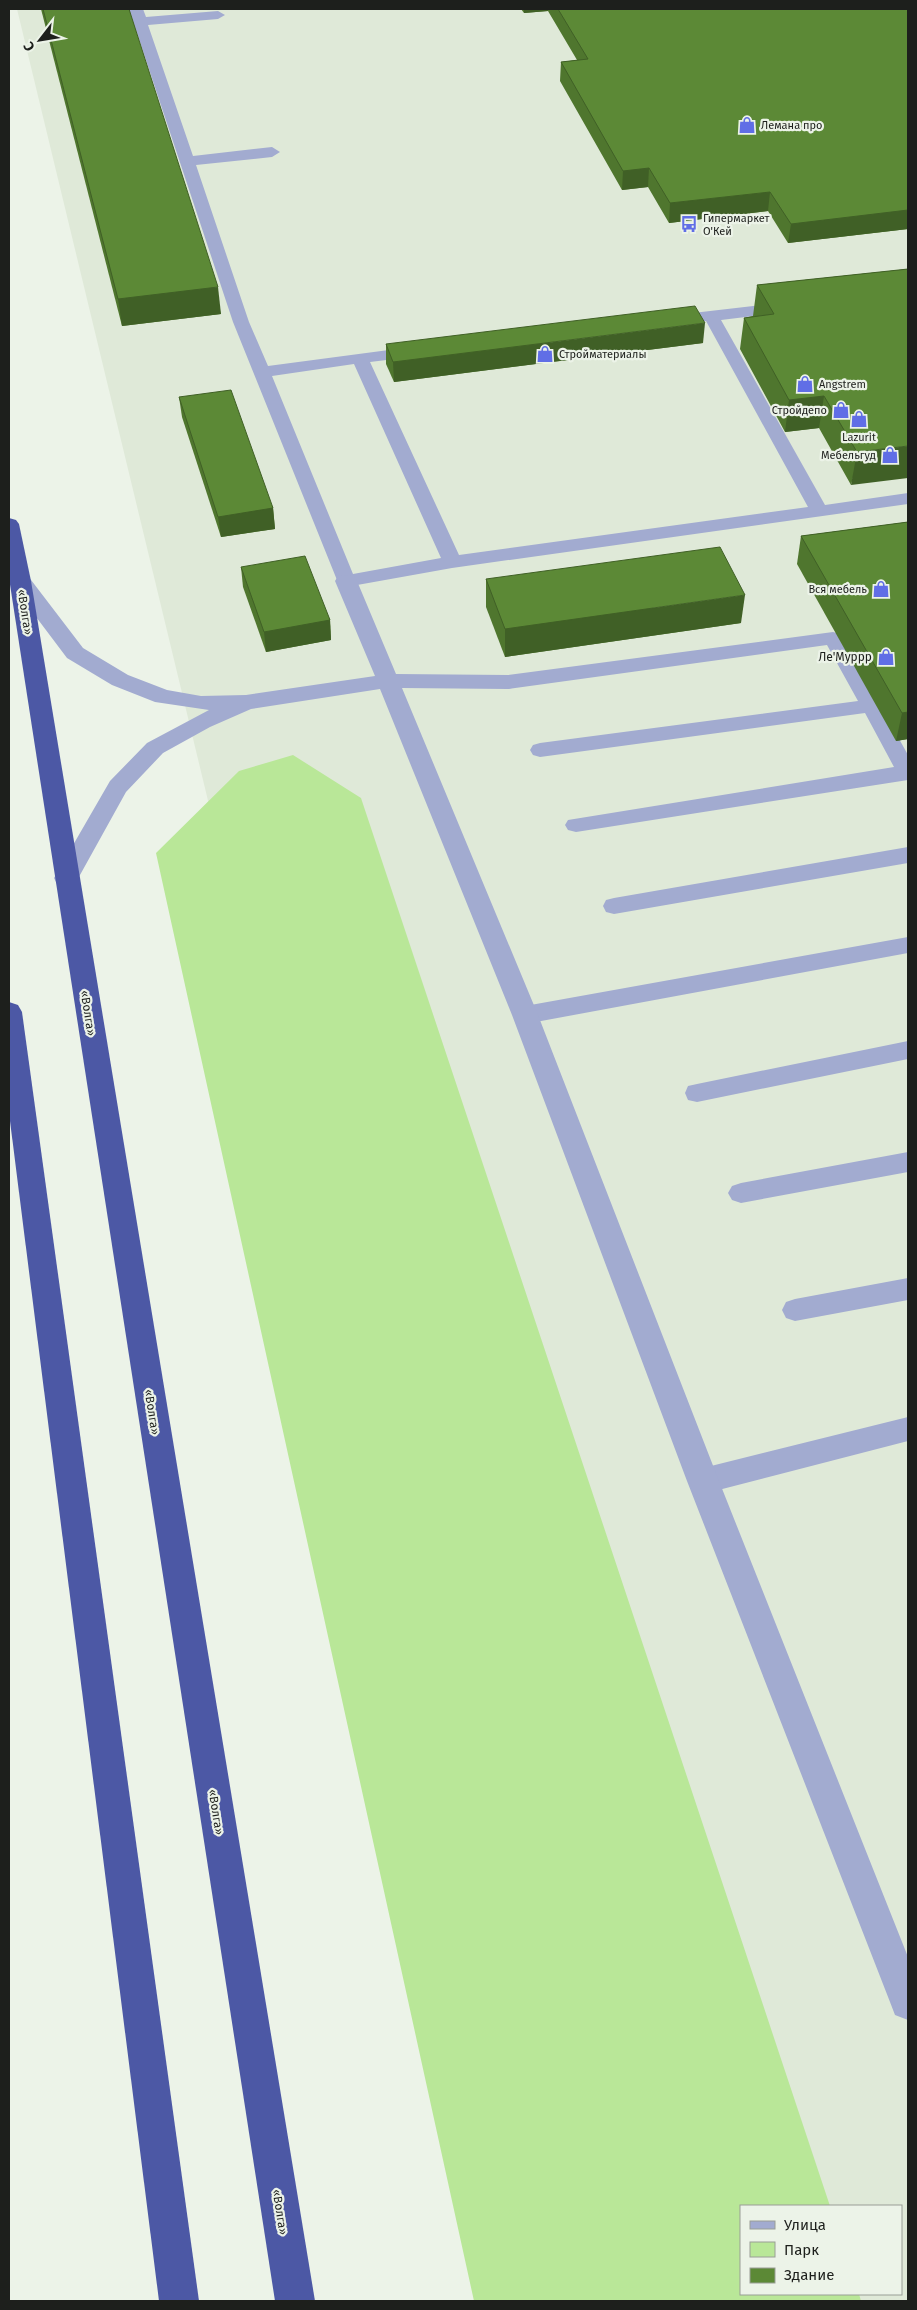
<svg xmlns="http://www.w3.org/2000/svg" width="917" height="2310" font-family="'Fira Sans',sans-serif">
<rect width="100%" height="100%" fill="#ecf3e8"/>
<!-- built -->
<path fill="#dfe9d8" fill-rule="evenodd" d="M17,9H908V2301H570ZM741,2206H901V2294H741Z"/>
<!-- green -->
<path fill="#b9e798" d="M293,755L361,798L830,2206H741V2294H859L861,2301H474L156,853L239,771Z"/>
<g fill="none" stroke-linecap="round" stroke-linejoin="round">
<!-- lane -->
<g fill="#a2abd0" fill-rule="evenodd">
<path d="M129,9H143L146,17L218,11L225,15L218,19L148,25L193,156L272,147L280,152L272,157L196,165L249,322L268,366L419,346L425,347L428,351L425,355L419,356L370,362L459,555L808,507L706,321L667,326L661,325L659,321L661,317L667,316L787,302L793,303L795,307L793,311L721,320L825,505L908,493V504L452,568L346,587L339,585L233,322ZM354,364L441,558L353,574L272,376Z"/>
<path d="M833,632L840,634L843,638L908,755V780L576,832L568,830L565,825L568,820L894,767L865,713L540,757L533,755L530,750L533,745L540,743L858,701L827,645L508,689L501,687L498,682L501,677L508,675Z"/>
<path d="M908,847V863L614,914L606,912L603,906L606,900L614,898Z"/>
<path d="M908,937V953L525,1024L517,1021L513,1015L517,1009L525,1006Z"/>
<path d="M908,1041V1059L697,1102L688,1100L685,1093L688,1086L697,1084Z"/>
<path d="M908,1152V1172L741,1203L732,1200L728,1193L732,1186L741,1183Z"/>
<path d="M908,1278V1300L795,1321L786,1318L782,1310L786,1302L795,1299Z"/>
<path d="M908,1417V1441L703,1494L693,1490L689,1481L693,1472L703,1468Z"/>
</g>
<!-- street -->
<path fill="#a2abd0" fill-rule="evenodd" d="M20,575L28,576L83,648L128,675L167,690L201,696L246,695L375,676L335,581L338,576L346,575L354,576L357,581L396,674L508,675L516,677L519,682L516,687L508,689L402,688L538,1015L719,1481L908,1957V2020L895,2015L890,2002L687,1481L512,1015L380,689L251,709L210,727L163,753L126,792L75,884L66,887L57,884L54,878L110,781L147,743L209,710L155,702L112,685L67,658L9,581L12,576Z"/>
<!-- highway -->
<g fill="#4c58a5" fill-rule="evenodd">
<path d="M9,518L16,520L19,524L31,581L315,2301H275L9,578Z"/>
<path d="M9,1002L18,1005L22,1012L199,2301H159L9,1113Z"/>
</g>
</g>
<!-- wall -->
<g fill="#4f762e">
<path d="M41,9H129L221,314L122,326Z"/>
<path d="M521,9H908V229L788,243L768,211L669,223L648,187L622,190L560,81L561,62L577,60L548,11L524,13Z"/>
<path d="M908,269L851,485L819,428L785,432L740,349L744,318L753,316L757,285Z"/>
<path d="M703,343L394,382L386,364V344Z"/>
<path d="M179,397L273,508L275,529L221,537L182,417Z"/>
<path d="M908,522V739L896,741L797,564L801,536Z"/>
<path d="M241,567L330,620L331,640L266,652L243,587Z"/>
<path d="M486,579L741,623L505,657L486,607Z"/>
</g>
<!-- shaded-wall -->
<g fill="#406026">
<path d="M524,9H548V11L524,13Z"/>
<path d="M649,168L648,187L622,190L623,171Z"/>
<path d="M770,192L768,211L669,223L670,203Z"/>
<path d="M908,210V229L788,243L791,224Z"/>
<path d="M218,287L221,314L122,326L118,299Z"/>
<path d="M705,323L703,343L394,382L393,362Z"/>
<path d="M824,396L819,428L785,432L789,400Z"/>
<path d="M908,446V478L851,485L857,452Z"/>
<path d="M273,508L275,529L221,537L218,517Z"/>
<path d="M745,595L741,623L505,657V629Z"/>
<path d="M330,620L331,640L266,652L264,632Z"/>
<path d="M908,712V739L896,741L902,713Z"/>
</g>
<!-- building -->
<g fill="#5c8936" stroke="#406026">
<path d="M43,9H129L218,287L118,299Z"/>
<path d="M558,9H908V210L791,224L770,192L670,203L649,168L623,171L561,62L588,59Z"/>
<path d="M908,269V446L857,452L824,396L789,400L744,318L774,314L757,285Z"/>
<path d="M695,306L705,323L393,362L386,344Z"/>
<path d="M231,390L273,508L218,517L179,397Z"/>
<path d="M908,522V712L902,713L801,536Z"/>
<path d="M720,547L745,595L505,629L486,579Z"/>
<path d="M305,556L330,620L264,632L241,567Z"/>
</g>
<!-- icons -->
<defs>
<g id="shop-bare" transform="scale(1.35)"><path d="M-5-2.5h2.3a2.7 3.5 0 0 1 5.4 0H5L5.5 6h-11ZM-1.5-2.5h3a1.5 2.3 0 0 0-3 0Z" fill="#606ee6" stroke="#ecf3e8" stroke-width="2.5" paint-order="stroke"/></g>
<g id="bus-bare" transform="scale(1.35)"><path d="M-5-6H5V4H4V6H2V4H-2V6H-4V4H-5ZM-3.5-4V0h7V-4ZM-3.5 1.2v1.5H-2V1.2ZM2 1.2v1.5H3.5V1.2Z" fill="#606ee6" stroke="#ecf3e8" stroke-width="2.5" paint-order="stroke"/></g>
</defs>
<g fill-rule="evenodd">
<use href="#shop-bare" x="747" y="125"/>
<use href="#bus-bare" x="689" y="224"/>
<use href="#shop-bare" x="545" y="354"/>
<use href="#shop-bare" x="805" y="384"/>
<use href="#shop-bare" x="841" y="410"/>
<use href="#shop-bare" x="859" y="419"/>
<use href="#shop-bare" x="890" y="455"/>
<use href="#shop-bare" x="881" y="589"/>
<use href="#shop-bare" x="886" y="657"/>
</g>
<g text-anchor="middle" stroke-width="4.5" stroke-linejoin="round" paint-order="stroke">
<!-- far-poi labels -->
<g font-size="11" fill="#1d1f1c" stroke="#ecf3e8" text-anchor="start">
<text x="761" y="129">Лемана про</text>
<text x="703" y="222">Гипермаркет<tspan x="703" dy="13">О'Кей</tspan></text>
<text x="559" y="358">Стройматериалы</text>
<text x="819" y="388">Angstrem</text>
<text x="827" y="414" text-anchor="end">Стройдепо</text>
<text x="859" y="441" text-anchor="middle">Lazurit</text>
<text x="876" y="459" text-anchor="end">Мебельгуд</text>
<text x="867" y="593" text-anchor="end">Вся мебель</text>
</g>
<!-- street labels -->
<g font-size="12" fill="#1d1f1c" stroke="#ecf3e8">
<text transform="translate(25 612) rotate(81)" y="4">«Волга»</text>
<text transform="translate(88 1013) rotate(81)" y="4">«Волга»</text>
<text transform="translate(152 1412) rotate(81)" y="4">«Волга»</text>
<text transform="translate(216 1812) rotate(81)" y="4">«Волга»</text>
<text transform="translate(280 2212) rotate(81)" y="4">«Волга»</text>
</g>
<!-- poi labels -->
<g font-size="12" fill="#1d1f1c" stroke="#ecf3e8" text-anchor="end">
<text x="872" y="661">Ле'Муррр</text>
</g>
</g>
<!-- border -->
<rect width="917" height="2310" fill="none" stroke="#1d1f1c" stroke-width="20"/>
<!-- legend -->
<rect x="740" y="2205" width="162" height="90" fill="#ecf3e8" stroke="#999e96"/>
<rect x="750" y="2221" width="25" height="8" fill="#a2abd0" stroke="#999e96"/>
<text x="784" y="2230" font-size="15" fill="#1d1f1c">Улица</text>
<rect x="750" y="2242" width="25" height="15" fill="#b9e798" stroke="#999e96"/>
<text x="784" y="2255" font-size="15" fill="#1d1f1c">Парк</text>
<rect x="750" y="2268" width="25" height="15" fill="#5c8936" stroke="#999e96"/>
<text x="784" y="2280" font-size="15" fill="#1d1f1c">Здание</text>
<!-- north arrow -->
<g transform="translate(40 40) rotate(239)" stroke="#ecf3e8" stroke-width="4" paint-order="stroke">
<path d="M0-4L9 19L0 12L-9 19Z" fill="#1d1f1c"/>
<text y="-8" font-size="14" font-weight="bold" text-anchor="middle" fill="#1d1f1c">С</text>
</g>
</svg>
